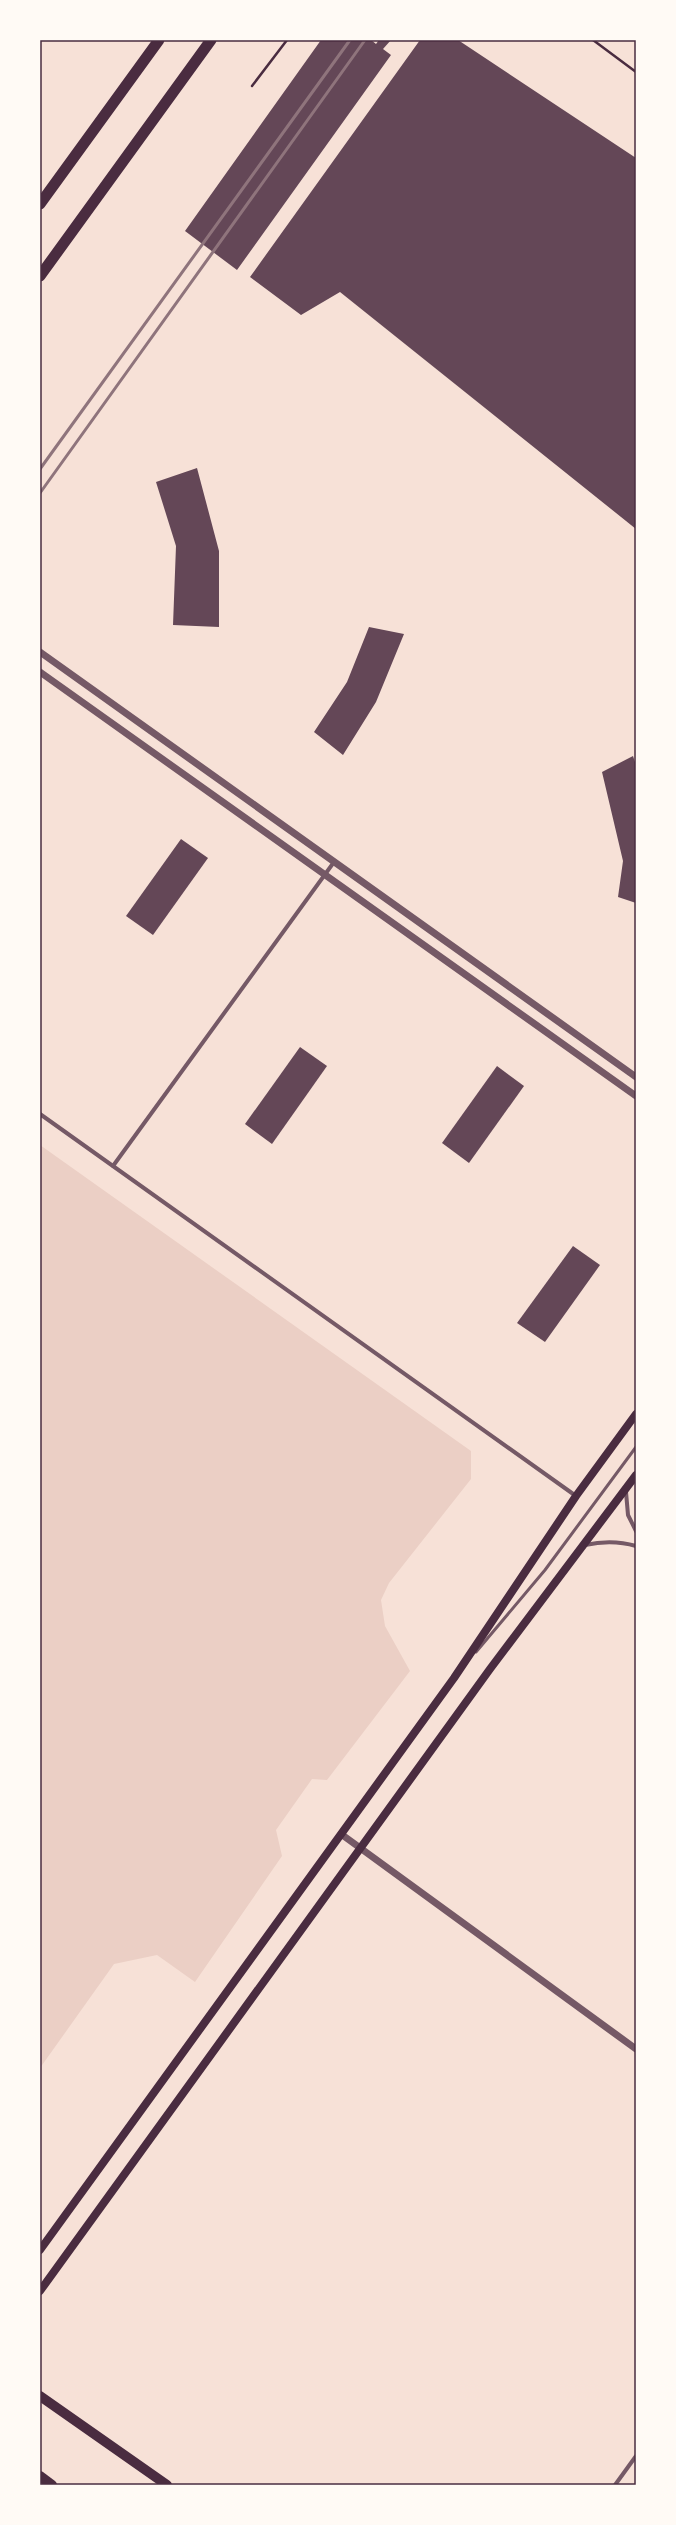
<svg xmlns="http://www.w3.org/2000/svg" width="676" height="2525" font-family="'Nunito Sans',sans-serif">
<rect width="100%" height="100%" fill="#f7e1d7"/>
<!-- green -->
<path fill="#ebcfc5" d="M40,1145L471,1451V1479L389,1583L381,1600L385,1626L410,1671L327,1780L312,1779L276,1830L282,1856L195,1982L157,1955L114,1964L40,2068Z"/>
<!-- building -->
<g fill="#644757">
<path d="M321,40H371L376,44L379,40H391L383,49L391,55L237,270L185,231Z"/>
<path d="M420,40H458L636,158V529L340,292L301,315L250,277Z"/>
<path d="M197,468L219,551V627L173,625L176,546L156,482Z"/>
<path d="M369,627L404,634L376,702L343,755L314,732L347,682Z"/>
<path d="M633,756L636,765V903L618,897L623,861L602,772Z"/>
<path d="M181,839L208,858L153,935L126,916Z"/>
<path d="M300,1047L327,1066L272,1144L245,1124Z"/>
<path d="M497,1066L524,1086L469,1163L442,1143Z"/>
<path d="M573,1246L600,1265L545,1342L517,1323Z"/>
</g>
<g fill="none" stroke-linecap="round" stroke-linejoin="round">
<!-- path -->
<g stroke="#4a2c40" stroke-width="2.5">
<path d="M593,40L636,72"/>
<path d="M252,86L287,40"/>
</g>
<!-- service -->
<path stroke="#755966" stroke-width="3" d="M476,1652L545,1570L636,1447"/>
<!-- minor -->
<g stroke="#755966" stroke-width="4">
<path d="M40,1114L576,1496"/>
<path d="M113,1166L334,862"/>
<path d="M626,1492L628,1515L636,1531"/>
<path d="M585,1545C603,1541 619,1541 636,1546"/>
<path d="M615,2485L636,2456"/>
</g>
<!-- tertiary -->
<g stroke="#755966" stroke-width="7">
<path d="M40,652L636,1077"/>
<path d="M40,672L636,1096"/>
<path d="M341,1834L636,2049"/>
</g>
<!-- secondary -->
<g stroke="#4a2c40" stroke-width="8">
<path d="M40,2250L454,1678L576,1496L636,1414"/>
<path d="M40,2291L490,1669L636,1475"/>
</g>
<!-- primary -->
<g stroke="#4a2c40" stroke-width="10">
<path d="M40,2396L167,2485"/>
<path d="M40,2476L52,2485"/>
</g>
<!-- trunk -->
<g stroke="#4a2c40" stroke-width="11">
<path d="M40,204L159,40"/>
<path d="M40,276L211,40"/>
</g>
<!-- rail -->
<g stroke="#8f747c" stroke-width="3">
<path d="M40,469L350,40"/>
<path d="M40,493L365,40"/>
</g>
</g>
<!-- border -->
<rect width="676" height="2525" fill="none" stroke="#fffaf5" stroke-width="82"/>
<rect x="41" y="41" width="594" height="2443" fill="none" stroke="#4a2c40" stroke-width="1.5"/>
</svg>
